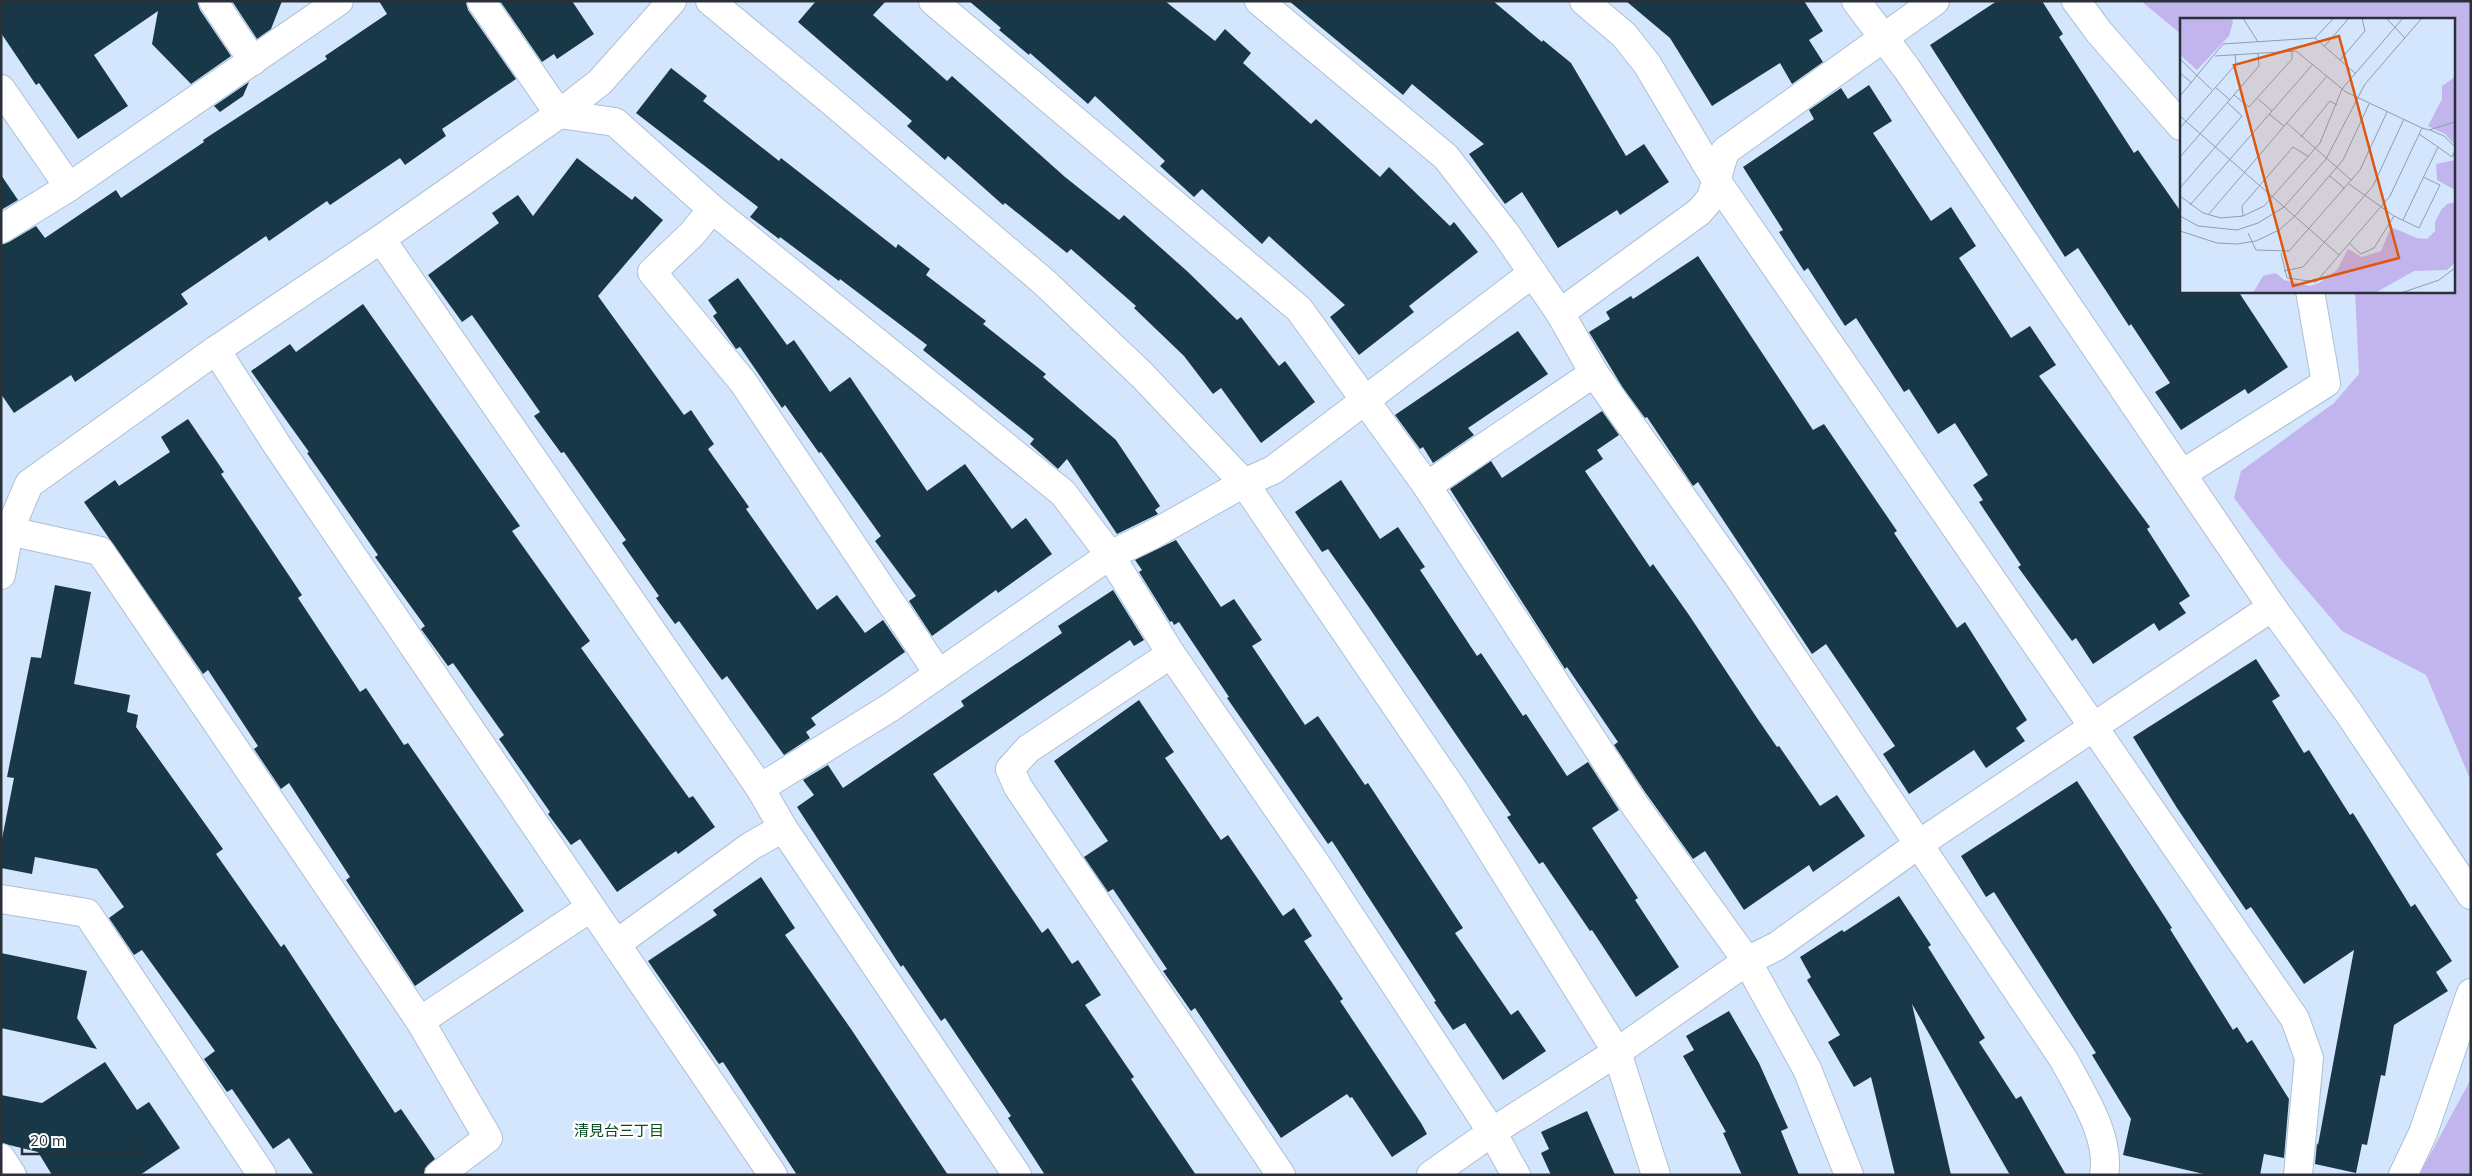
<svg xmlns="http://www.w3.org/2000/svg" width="2472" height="1176" font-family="Mulish,'Noto Sans JP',sans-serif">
<rect width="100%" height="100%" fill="#d3e6fd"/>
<!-- green -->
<g fill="#c2b5ed">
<path d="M2141,1H2471V781L2426,675L2342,631L2282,561L2234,498L2241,471L2334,403L2359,374L2355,291H2453V19H2181V34Z"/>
<path d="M2471,1079V1175H2419Z"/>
</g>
<!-- building -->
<g fill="#193847">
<path d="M1,1H197L200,10L231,56L191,84L152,44L158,11L94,55L128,106L78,139L39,83L36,85L1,33Z"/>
<path d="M232,1H282L271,29L257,39Z"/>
<path d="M379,1H466L468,10L516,79L442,129L446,136L405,165L400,158L330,205L327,201L269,241L266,236L181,294L188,304L75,382L71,375L14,413L1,394V245L9,242L36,226L45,238L116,190L121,198L204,142L203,140L327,59L325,56L387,14Z"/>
<path d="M500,1H572L594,34L557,59L554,54L542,62Z"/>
<path d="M816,1H886L873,15L947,81L952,76L1065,177L1119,220L1124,215L1188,272L1237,320L1241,317L1279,366L1285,361L1315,402L1261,443L1221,388L1213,394L1184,356L1134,308L1136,306L1071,249L1067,253L1005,203L1003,205L948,156L945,160L907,126L912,121L798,22Z"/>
<path d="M969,1H1165L1215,41L1225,29L1251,53L1243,63L1311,124L1316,119L1380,177L1389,167L1450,226L1454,222L1478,252L1409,306L1414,312L1359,355L1330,317L1345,305L1269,236L1262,244L1202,189L1194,197L1160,166L1165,161L1095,96L1088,104L1030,53L1029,55L999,30L1001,28Z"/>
<path d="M1289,1H1493L1542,42L1543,40L1571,63L1626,156L1644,144L1669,182L1620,215L1617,210L1558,248L1522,192L1505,204L1469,154L1484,144L1412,84L1403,95Z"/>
<path d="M1626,1H1804L1823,31L1809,40L1823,62L1792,84L1780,63L1712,106L1670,38Z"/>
<path d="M1997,1H2042L2063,34L2059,37L2134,153L2138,150L2181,212V291H2238L2288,367L2248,394L2245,389L2181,430L2155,392L2170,383L2131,324L2129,326L2078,248L2065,257L1930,45Z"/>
<path d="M671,68L707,96L703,101L779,161L781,158L896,248L898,244L930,269L926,275L986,321L983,324L1046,374L1043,377L1116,440L1160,506L1155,510L1158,514L1117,534L1067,459L1058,469L1030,444L1034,439L923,350L927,345L840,279L839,281L780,237L779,239L750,217L758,207L636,113Z"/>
<path d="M249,82L243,96L220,112L214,106Z"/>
<path d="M1869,85L1892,121L1873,133L1931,221L1951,207L1976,246L1959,258L2011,338L2030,326L2056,365L2039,376L2150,527L2147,529L2190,596L2179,603L2186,613L2159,631L2154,623L2093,664L2076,638L2072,641L2018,567L2021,565L1979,502L1983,500L1973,485L1988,475L1955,423L1938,434L1909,389L1904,392L1856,318L1845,326L1808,268L1804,271L1779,232L1783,230L1743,167L1814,119L1809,110L1841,88L1848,99Z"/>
<path d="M577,158L632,200L635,196L663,220L598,296L684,415L691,410L714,444L708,449L749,507L746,509L817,610L837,595L865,633L883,620L905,652L811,718L816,725L806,732L810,738L784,755L727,676L722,680L679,621L675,624L656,598L659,596L622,543L626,540L564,452L561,453L534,416L540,412L472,315L462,322L428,275L499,223L492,213L518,195L533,216Z"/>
<path d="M1,175L18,200L1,210Z"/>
<path d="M1698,256L1813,430L1824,424L1897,531L1894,533L1957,628L1965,622L2027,720L2016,728L2025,741L1986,768L1974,750L1909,794L1883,754L1895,746L1826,644L1812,654L1698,482L1693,486L1647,417L1645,418L1623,388L1589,332L1610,319L1606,312L1631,296L1633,299Z"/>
<path d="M738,278L787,345L794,340L830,392L850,377L927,491L965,464L1012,529L1026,518L1052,554L998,593L996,590L932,636L909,601L916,596L875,541L881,536L821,452L819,453L785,405L782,408L740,347L736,349L713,316L717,313L708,300Z"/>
<path d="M363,304L520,526L512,531L590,641L581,648L689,798L693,796L715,827L678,854L676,851L617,892L580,839L571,845L548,814L550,812L499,739L504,735L453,663L448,666L421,629L425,626L375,557L378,555L307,453L309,452L251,371L290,344L296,352Z"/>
<path d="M1518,331L1548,374L1468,428L1474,435L1433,463L1423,447L1420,449L1395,415Z"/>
<path d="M1602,411L1619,435L1597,450L1603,459L1585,471L1650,567L1653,564L1689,615L1757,718L1777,747L1779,746L1820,806L1837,795L1865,836L1813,872L1809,865L1744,910L1705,851L1693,859L1645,792L1614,745L1618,742L1567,667L1565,669L1450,489L1491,461L1502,478Z"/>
<path d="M188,419L224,472L221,474L302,595L298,598L360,692L366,688L404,745L408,743L524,911L415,986L346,880L350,877L289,783L281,789L254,749L258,746L208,670L203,674L84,502L115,480L119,486L170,452L161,437Z"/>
<path d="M1341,480L1380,539L1398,527L1425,567L1420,570L1477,656L1481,653L1523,716L1526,714L1567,776L1588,762L1619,810L1592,828L1638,898L1635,900L1679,967L1636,997L1592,930L1590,931L1543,862L1539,864L1507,817L1511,815L1368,606L1328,549L1322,552L1295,512Z"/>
<path d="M1176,540L1221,607L1234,599L1262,640L1252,646L1305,725L1318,716L1365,785L1368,783L1463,928L1455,933L1511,1015L1518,1010L1546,1051L1503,1080L1465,1023L1453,1030L1434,1002L1436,1001L1332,841L1328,844L1227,698L1229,697L1179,622L1174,625L1172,621L1170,622L1139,572L1142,570L1135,560Z"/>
<path d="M55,585L91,592L74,684L130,695L127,712L138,715L136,727L223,849L216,854L281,947L284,944L395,1113L401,1109L435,1159L425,1168L424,1175H314L289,1138L273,1149L232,1089L227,1092L204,1059L215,1051L142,950L134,955L109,918L124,907L97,869L35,857L32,874L1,868V844L14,778L7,777L31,657L41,658Z"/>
<path d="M1113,590L1144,640L1134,646L1130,640L933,774L1042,933L1048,928L1072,964L1078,960L1101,995L1085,1005L1134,1077L1131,1079L1196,1175H1045L1008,1118L1011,1116L945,1018L941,1021L903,965L901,967L797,807L814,795L803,780L828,765L843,788L964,706L961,701L1062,633L1058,626Z"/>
<path d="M2256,659L2280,696L2272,701L2304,753L2309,750L2350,815L2353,813L2411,907L2415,904L2452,961L2436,972L2448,991L2394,1025L2385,1076L2381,1075L2367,1145L2362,1144L2356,1173L2315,1164L2317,1143L2318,1145L2354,950L2304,984L2251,907L2246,910L2177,808L2133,737Z"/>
<path d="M1139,700L1174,752L1165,758L1221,840L1228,835L1283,916L1294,908L1312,936L1304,941L1343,999L1340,1001L1421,1123L1427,1134L1392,1157L1352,1097L1350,1098L1347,1094L1281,1138L1195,1008L1191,1011L1163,971L1167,969L1113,889L1108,892L1084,857L1108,841L1054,761Z"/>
<path d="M2077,781L2172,928L2170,929L2233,1030L2237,1027L2247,1043L2252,1040L2289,1099L2284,1158L2264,1154L2260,1175H2208L2123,1155L2131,1119L2092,1055L2096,1053L1994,892L1986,897L1961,856Z"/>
<path d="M761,877L795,928L785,935L851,1029L948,1175H797L723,1062L719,1064L648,961L717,915L713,910Z"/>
<path d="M1899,896L1931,945L1928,947L1985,1038L1979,1042L2016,1099L2021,1096L2066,1175H2010L1912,1004L1951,1175H1895L1871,1077L1854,1087L1828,1042L1840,1035L1807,980L1811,977L1800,957L1842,930L1844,932Z"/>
<path d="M1,953L87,971L77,1018L97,1049L1,1028Z"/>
<path d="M1729,1011L1759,1063L1788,1128L1781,1131L1799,1175H1742L1723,1133L1726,1132L1683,1056L1694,1050L1686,1036Z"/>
<path d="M105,1062L137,1110L149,1102L180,1148L140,1175H52L38,1152L1,1143V1095L42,1103Z"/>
<path d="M1587,1111L1615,1175H1551L1541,1153L1549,1149L1541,1132Z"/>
</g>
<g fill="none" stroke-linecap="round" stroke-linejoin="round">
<!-- minor casing -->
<g stroke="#adbfd5" stroke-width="30">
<g id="minor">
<path d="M213,1L253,61"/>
<path d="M481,1L559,114L615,122L712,209L1063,493L1110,555L1171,654L1318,867L1492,1132L1516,1175"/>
<path d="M933,1L1299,309L1427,486L1636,807L1747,961L1807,1069L1849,1175"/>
<path d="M1259,1L1446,157L1506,234L1560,313L1594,373L1738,576L2064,1060C2081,1093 2111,1136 2104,1175"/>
<path d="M1584,1L1624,35L1647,64L1716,180L2295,1019L2309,1058L2298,1175"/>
<path d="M1856,1L1907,69L2272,607L2348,712L2471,895"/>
<path d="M2076,1L2099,32L2181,126"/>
<path d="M1,89L69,187"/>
<path d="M712,209L692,234L652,272L743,382L938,673"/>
<path d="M1,229L69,187L339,1"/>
<path d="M381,239L760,788L783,828L1017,1175"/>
<path d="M1560,313L1699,212L1711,198L1725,151L1935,1"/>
<path d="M216,350L277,445L773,1175"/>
<path d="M2182,474L2326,383L2310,291"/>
<path d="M1427,486L1594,373"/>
<path d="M9,531L100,551L420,1021L488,1138L439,1175"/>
<path d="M1,575L9,531L29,484L216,350L381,239L559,114L600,82L672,1"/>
<path d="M1171,654L1028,749L1010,769L1018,787L1281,1175"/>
<path d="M760,788L891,707L1110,555L1152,535L1244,483L1273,470L1533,273"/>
<path d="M1,899L87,913L262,1175"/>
<path d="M616,944L751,846L783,828"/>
<path d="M420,1021L590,908"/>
<path d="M1,1158L12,1175"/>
<path d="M1431,1175L1492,1132L1617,1052L1747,961L1777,946L1919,844L2272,607"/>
<path d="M2403,1175L2423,1133L2471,993"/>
</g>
</g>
<!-- tertiary casing -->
<g stroke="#adbfd5" stroke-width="30">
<path id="tertiary" d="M710,1L830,100L1044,282L1142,375L1244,483L1454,791L1617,1052L1656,1175"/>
</g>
<!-- minor -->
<use href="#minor" stroke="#fff" stroke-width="28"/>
<!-- tertiary -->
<use href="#tertiary" stroke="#fff" stroke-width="28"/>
</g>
<g text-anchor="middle" stroke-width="5" stroke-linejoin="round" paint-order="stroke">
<!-- neighbourhood labels -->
<g font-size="15" fill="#024a1b" stroke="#fff">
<text x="619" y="1136">清見台三丁目</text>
</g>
</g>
<!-- overview -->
<g transform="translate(2180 18)">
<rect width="275" height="275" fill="#d3e6fd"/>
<path d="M0,0H51L53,4L49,18L17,52L0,37ZM275,59V127L265,116L248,108L262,81V68ZM275,142V172L257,162L256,146ZM275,184V245L267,252L234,253L195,275H73L83,258L96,255L104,262L130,268L139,265L157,252L168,231L182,239L201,233L211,209L237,220L247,221L255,213V204L261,192L267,186Z" fill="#c2b5ed"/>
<path fill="none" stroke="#8f9daf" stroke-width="1" d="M63,0L78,24M206,0L225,20M135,20L176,56M144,29L169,0M35,38L116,33L166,74L242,110L249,112L275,104M0,41L32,72M160,42L185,13L182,0M0,55L12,65M35,69L50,82M54,77L69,89L112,41V32M0,78L43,26L135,20L154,0M78,81L92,93M89,96L104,108M0,98L159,237M107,105L171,162M0,110L56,46L55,37M250,112L264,118L275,129M121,119L150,83L157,87M258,129L272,139L275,133M0,139L79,48L78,35M150,158L164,170M169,166L214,198L239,210L260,167L243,159M0,170L62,98L48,85M0,178L23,195L41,200L63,198L84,188L140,125L162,71L223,0M10,187L133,46M28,197L147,58M0,198L18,208L57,212L78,205L104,189L146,141L185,66L242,0M63,198L62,188L113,129L129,139M223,202L258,129L239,116M0,213L37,225L57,226L76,223L99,212L115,198L163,142L189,86M68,215L76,232L109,233L180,152L207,94M169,225L181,236L194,230L214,198M101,235L107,260L136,264L210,178L242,110M104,253L123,249L193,168L224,101M221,275L259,262L275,250"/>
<path fill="#de570e" fill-opacity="0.15" stroke="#de570e" stroke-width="2.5" d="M159,18L219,240L113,268L54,47Z"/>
<rect width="275" height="275" fill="none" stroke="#293039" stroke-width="2.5"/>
</g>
<!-- border -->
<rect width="2472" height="1176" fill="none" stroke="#293039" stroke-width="5"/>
<!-- scale -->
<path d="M22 1146v8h119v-8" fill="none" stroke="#293039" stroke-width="2.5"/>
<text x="30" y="1146" font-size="15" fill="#293039" stroke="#ffffff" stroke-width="4" paint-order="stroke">20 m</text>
</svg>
